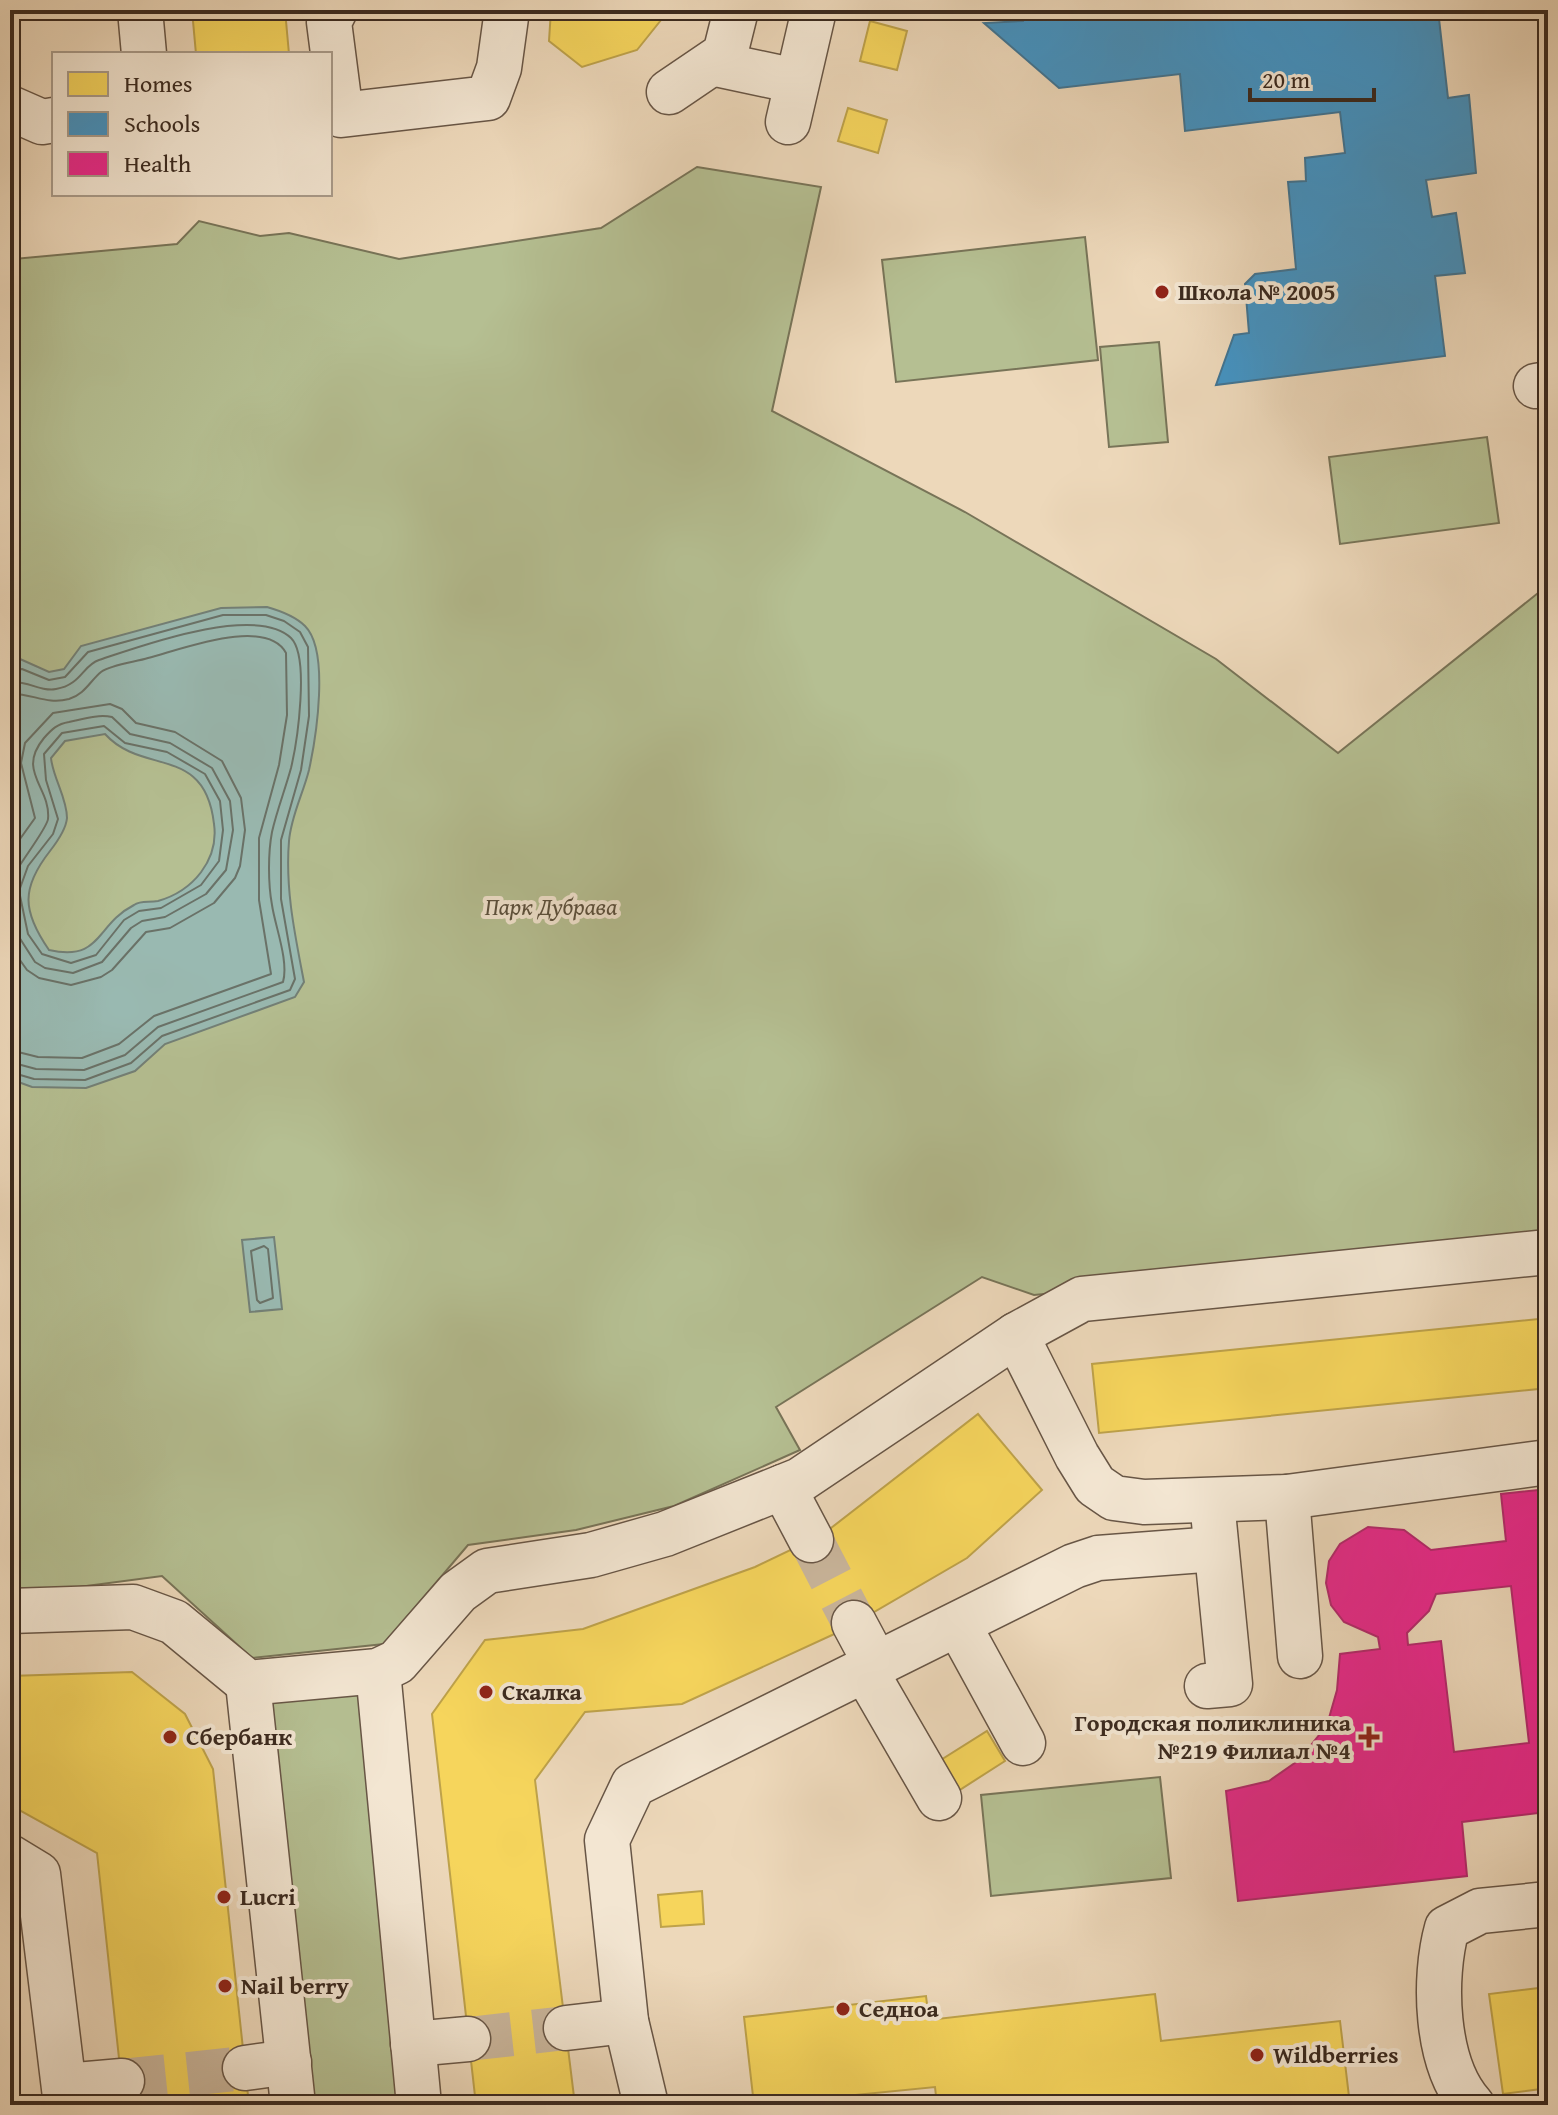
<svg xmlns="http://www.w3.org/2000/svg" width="1558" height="2115" font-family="'Gentium Book Plus',serif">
<rect width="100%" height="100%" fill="#edd8ba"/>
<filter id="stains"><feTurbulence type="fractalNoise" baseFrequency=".0025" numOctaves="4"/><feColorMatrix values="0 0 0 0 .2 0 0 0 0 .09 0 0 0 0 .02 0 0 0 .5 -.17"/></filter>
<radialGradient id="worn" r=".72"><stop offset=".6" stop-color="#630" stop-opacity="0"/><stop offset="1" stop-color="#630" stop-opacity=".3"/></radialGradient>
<!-- green -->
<g fill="#b5bf92" stroke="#787458" stroke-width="2">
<path d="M697,167L821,187L772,411L965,512L1216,659L1338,753L1548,585V1244L1034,1295L982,1277L776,1407L800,1450L674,1506L576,1530L468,1545L384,1644L252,1658L162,1576L56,1590L10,1588V254L14,259L177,244L199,221L260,236L289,233L399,259L601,228Z"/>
<path d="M1085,237L1098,360L896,382L882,260Z"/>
<path d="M1159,342L1168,442L1109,447L1100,347Z"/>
<path d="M1487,437L1499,523L1340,544L1329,457Z"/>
<path d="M353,1684L368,1698L408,2105H305L265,1718L274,1692Z"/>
<path d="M1160,1777L1171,1878L991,1896L981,1795Z"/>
</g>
<!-- water -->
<g fill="#99b9b1" stroke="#738077" stroke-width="2" fill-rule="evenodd">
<path d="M267,607C281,611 295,616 305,626C330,651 316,738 309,770C303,794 291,816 289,841C285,889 295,935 304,982L295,997L165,1044L135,1071L86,1088L32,1087L10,1079V666L20,659L49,672L64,669L81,646L221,608ZM105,734C143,776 205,744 214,824C219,860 193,891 158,901C149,903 141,900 134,905C95,925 102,962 49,950C22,911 21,888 50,851C57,842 66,830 67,818C67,798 53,778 51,758L65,741Z"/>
<path d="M274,1237L282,1309L250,1312L242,1240Z"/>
</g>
<!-- homes -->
<g fill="#f6d55c" stroke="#bea24a" stroke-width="2">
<path d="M192,10H285L289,54H196Z"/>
<path d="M551,10H669L637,50L582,67L549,41Z"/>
<path d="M870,21L907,31L897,70L860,61Z"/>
<path d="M848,108L887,120L878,153L838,141Z"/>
<path d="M1548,1318V1388L1099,1433L1092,1364Z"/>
<path d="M978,1414L1042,1490L967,1558L843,1630L682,1704L585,1712L535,1780L575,2105H476L432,1714L485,1640L583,1629L755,1567L822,1535Z"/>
<path d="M132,1672L185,1714L213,1769L249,2105H124L97,1853L10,1805V1676Z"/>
<path d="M987,1731L1005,1761L955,1793L936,1763Z"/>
<path d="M702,1891L704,1924L661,1927L658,1895Z"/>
<path d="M1548,1987V2088L1503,2094L1489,1994Z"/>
<path d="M1155,1994L1161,2041L1340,2021L1350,2105H1166L1165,2098L1103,2105H937L935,2087L754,2105L744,2017L926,1996L929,2020Z"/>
</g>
<!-- schools -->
<path fill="#4393c3" stroke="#417492" stroke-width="2" d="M1022,10H1438L1448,98L1469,95L1476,173L1426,180L1432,217L1456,213L1465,273L1435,276L1445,356L1216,385L1234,335L1249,333L1245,284L1255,274L1296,269L1288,182L1306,181L1305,158L1345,153L1340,112L1185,131L1180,74L1059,88L984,23L1023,21Z"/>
<!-- health -->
<path fill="#e7298a" stroke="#b3296a" stroke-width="2" fill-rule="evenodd" d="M1548,1489V1869H1544L1538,1813L1462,1822L1467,1876L1238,1901L1226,1791L1269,1781L1299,1760L1327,1725L1337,1690L1340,1654L1380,1649L1378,1637L1344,1622L1331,1605L1326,1583L1329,1561L1340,1544L1368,1527L1404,1530L1431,1550L1506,1541L1501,1494ZM1511,1586L1529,1743L1454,1752L1441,1641L1408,1645L1407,1633L1429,1611L1436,1594Z"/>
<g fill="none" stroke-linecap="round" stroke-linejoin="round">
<!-- shore -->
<g stroke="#6a7268" stroke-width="2">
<path d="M10,671L22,669L49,680L65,677L88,652L223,615H266L284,621L300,632L308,647L309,716L301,770L281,840V899L295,979L290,990L162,1036L131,1063L85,1080L34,1079L10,1072"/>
<path d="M10,682C30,681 40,692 56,689C81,685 83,665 99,660C141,646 255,604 291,638C310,657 297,743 291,768C285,790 277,810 272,832C268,853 268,883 272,905C275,926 289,961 283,982L158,1027L125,1055L84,1070L36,1069L10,1062"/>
<path d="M10,694C32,693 46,705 69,699C85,694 90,681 101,672C112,664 136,662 148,658C180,650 266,616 286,653L287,715L279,765L259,838V900L271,974L154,1016L119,1044L82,1058L38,1057L10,1050"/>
<path d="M104,726L125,743L167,752L205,774L220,801L223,830L219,861L201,885L161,908L139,911L124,920L96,955L71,963L42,954L28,934L19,891L28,866L53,834L58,819L46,780L44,754L62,733Z"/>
<path d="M10,853L35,818L21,763L25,743L53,713L110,704L122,709L136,723L175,732L222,761L241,798L245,830L240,866L235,878L214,903L170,928L146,932L112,970L101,977L71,985L39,978L27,970L10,946"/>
<path d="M10,882C17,866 47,829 48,819C51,787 16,772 44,738C52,729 57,724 69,722C83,719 98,714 112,717L130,734L170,743L212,768L230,801L233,830L226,870L206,894L165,917L142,921L131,928L102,962L73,973L45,968L35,962L19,937L10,901"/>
<path d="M264,1246L268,1249L273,1298L260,1303L257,1300L251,1251Z"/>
</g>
<!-- minor-tunnel -->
<g stroke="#c9b59b" stroke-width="44" stroke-dasharray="44 22" stroke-linecap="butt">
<path d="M811,1540L854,1623"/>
<path d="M468,2039L566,2028"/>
<path d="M122,2081L245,2068"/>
</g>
<!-- minor casing -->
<g stroke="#685646" stroke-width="47">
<g id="minor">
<path d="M140,10L144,54"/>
<path d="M335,10L329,22L341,115L488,98L499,68L507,10"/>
<path d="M716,64L796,81"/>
<path d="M669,92L725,54L736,10"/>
<path d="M10,108L42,122L54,120"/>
<path d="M788,122L814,10"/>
<path d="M1536,386L1548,384"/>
<path d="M1016,1335L1082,1299L1548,1252"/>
<path d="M783,1487L811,1540"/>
<path d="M1287,1497L1300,1656"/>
<path d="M10,1611L133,1607L174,1622L248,1683L378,1671L397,1662L458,1592L487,1571L591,1555L665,1534L800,1480L1016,1335L1077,1456L1095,1485L1114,1498L1144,1502L1287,1497L1548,1462"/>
<path d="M854,1623L877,1666"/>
<path d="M959,1626L1023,1743"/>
<path d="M378,1671L419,2105"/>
<path d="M866,1672L939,1798"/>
<path d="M248,1683L293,2105"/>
<path d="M1207,1686L1230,1684L1214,1522"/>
<path d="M10,1857L38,1874L66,2105"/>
<path d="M566,2028L626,2021"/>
<path d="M413,2044L468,2039"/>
<path d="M245,2068L289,2062"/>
<path d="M65,2086L122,2081"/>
<path d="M646,2105L626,2021L607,1840L633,1785L1074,1566L1098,1558L1216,1549"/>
<path d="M1472,2105C1435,2064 1433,1978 1447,1928L1480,1911L1548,1904"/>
</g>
</g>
<!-- minor -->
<use href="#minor" stroke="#f3e6d2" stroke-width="44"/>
</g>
<!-- markers -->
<g fill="#8f2418" stroke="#f3e6d2" stroke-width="3">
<circle cx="1162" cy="292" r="8"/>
<circle cx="486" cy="1692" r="8"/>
<circle cx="170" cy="1737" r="8"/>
<path d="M1365 1725h8v8h8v8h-8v8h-8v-8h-8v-8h8z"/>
<circle cx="224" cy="1897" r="8"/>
<circle cx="225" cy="1986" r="8"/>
<circle cx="843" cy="2009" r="8"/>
<circle cx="1257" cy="2055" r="8"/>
</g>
<g text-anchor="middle" stroke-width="8" stroke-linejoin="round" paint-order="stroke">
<!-- poi labels -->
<g font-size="24" font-weight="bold" fill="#3b2a1f" stroke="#f3e6d2" text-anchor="start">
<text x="1178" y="300">Школа № 2005</text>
<text x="502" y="1700">Скалка</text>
<text x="1351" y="1731" text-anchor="end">Городская поликлиника<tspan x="1351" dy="28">№219 Филиал №4</tspan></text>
<text x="186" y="1745">Сбербанк</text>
<text x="240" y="1905">Lucri</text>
<text x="241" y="1994">Nail berry</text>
<text x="859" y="2017">Седноа</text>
<text x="1273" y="2063">Wildberries</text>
</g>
<!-- park labels -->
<g font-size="24" font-style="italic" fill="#5a4f3c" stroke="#f3e6d2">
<text x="551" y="915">Парк Дубрава</text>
</g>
</g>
<!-- margin -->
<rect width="1558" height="2115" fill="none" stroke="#edd8ba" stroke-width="40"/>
<rect x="12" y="12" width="1534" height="2091" fill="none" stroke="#3b2a1f" stroke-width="4"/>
<rect x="20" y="20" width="1518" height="2075" fill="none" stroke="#3b2a1f" stroke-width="2"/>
<!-- legend -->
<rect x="52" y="52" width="280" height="144" fill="#f3e6d2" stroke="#a99b8a" stroke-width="2"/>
<rect x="68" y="72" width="40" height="24" fill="#f6d55c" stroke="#a99b8a" stroke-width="2"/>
<text x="124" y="92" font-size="24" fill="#3b2a1f">Homes</text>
<rect x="68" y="112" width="40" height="24" fill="#4393c3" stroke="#a99b8a" stroke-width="2"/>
<text x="124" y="132" font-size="24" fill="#3b2a1f">Schools</text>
<rect x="68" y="152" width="40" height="24" fill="#e7298a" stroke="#a99b8a" stroke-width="2"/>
<text x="124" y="172" font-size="24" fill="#3b2a1f">Health</text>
<!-- scale -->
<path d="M1250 88v12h124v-12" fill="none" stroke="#3b2a1f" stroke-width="4"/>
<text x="1262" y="88" font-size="24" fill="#3b2a1f" stroke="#f3e6d2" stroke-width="6" paint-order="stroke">20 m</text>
<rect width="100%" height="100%" filter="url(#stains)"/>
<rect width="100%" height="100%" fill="url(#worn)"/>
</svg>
